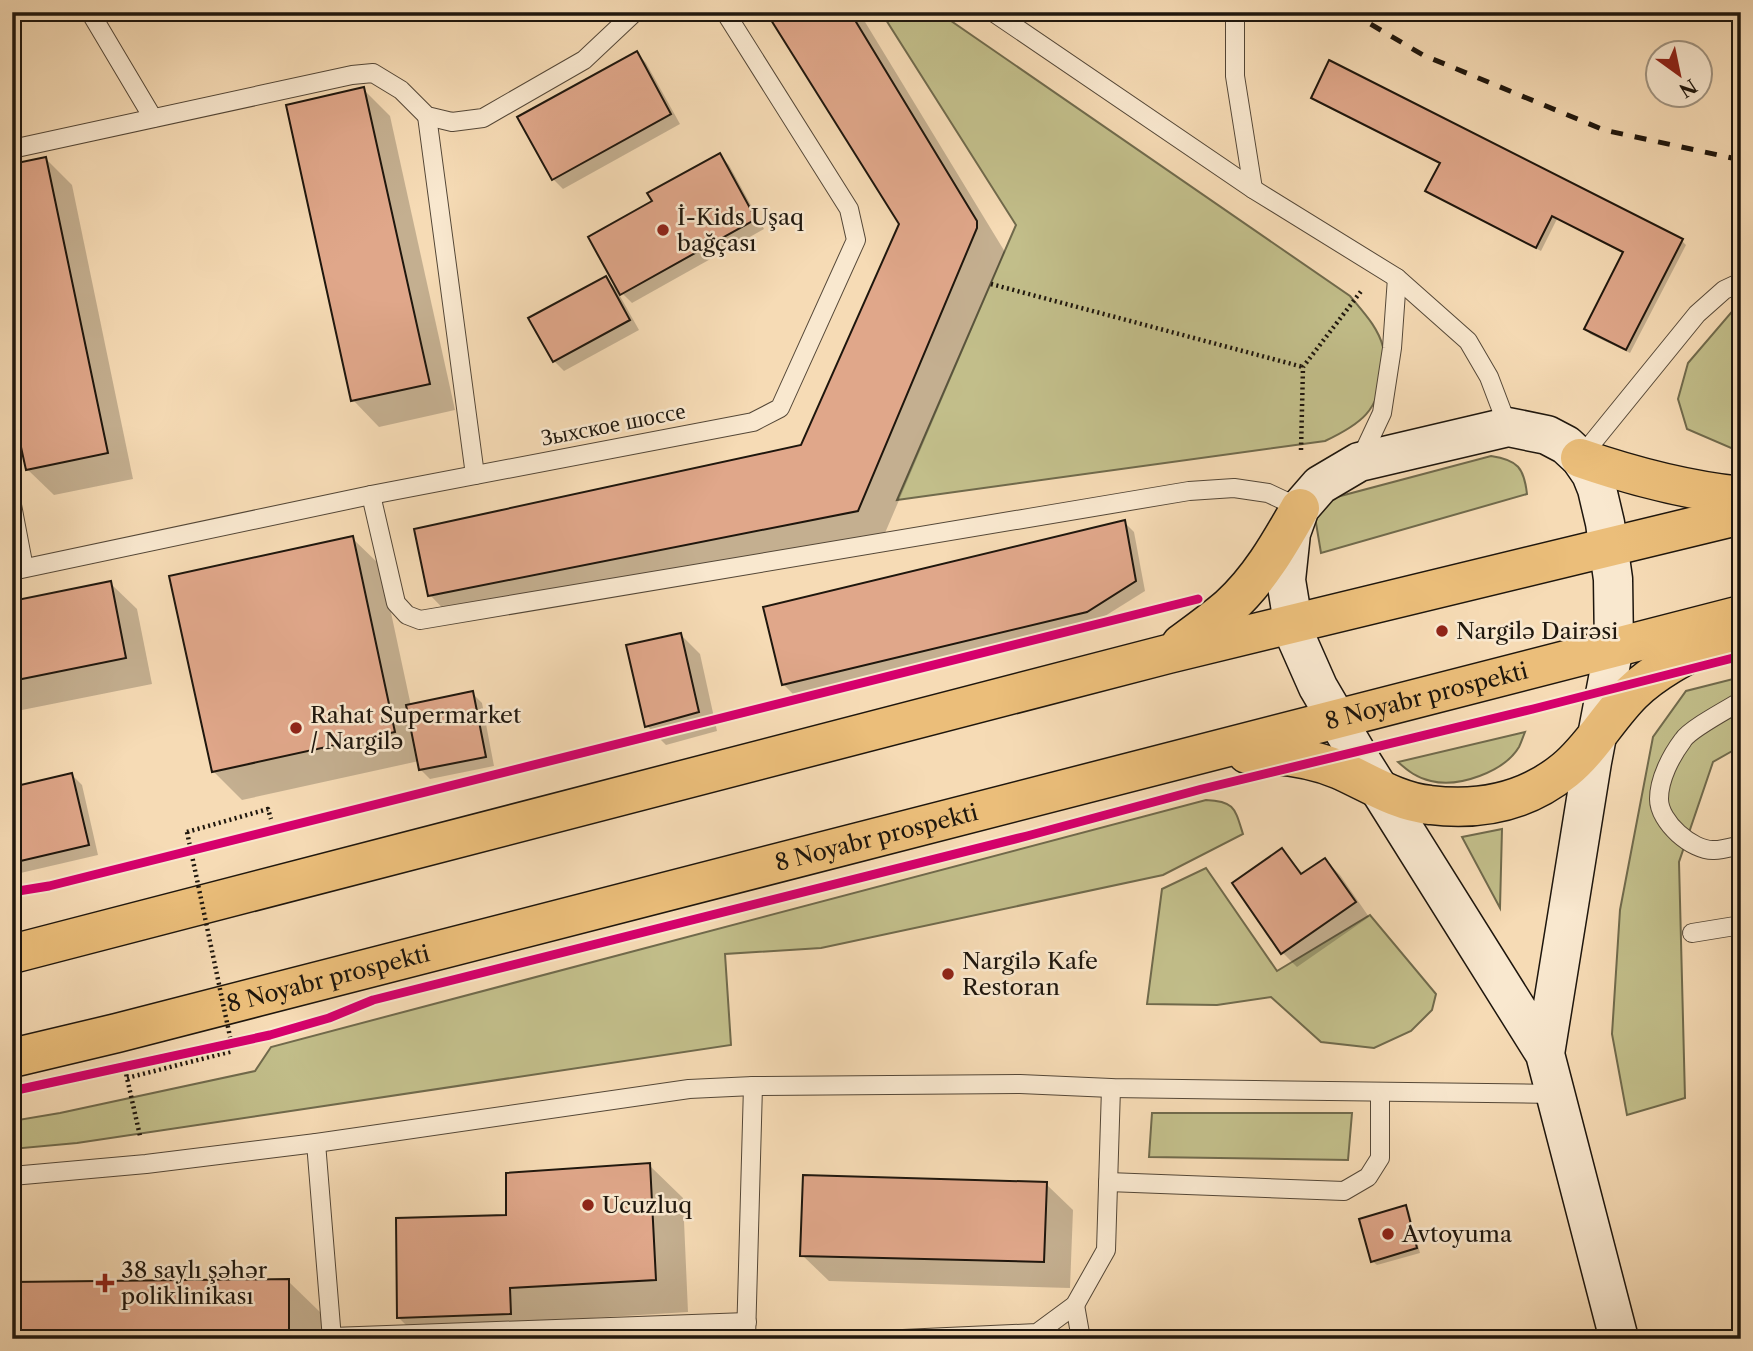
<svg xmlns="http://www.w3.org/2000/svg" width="1753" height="1351" font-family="'Libre Caslon Text',serif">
<rect width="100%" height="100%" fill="#f6dbb5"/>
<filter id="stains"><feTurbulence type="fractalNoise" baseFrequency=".00286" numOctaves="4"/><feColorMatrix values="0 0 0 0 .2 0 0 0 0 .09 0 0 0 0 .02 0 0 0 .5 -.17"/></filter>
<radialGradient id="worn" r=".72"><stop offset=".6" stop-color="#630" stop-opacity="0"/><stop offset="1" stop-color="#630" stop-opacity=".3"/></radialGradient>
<!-- green -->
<g fill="#c2be8a" stroke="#706a4c" stroke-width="2">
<path d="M881,12H938L1350,296C1363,312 1378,327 1383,347C1385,353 1383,362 1383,369C1379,411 1361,424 1325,441L897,500L1016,225Z"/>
<path d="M1741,306V450L1738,451L1687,429L1678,399L1688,363L1735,308Z"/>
<path d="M1491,456C1518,460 1524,468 1527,494L1321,553L1315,517L1333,498Z"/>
<path d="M1741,677V746L1713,762L1679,862L1685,1098L1627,1115L1612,1034L1620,910L1653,737L1686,691Z"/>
<path d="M1525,732C1523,737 1521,743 1519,747C1504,772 1458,788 1431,781C1417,778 1408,771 1398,762Z"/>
<path d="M1206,800C1235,801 1235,809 1243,834L1163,875L821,948L725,954L731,1045L77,1143L12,1149V1121L60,1113L255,1071L271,1047Z"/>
<path d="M1502,829L1500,908L1462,837Z"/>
<path d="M1206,868L1277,971L1370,915L1436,994L1432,1010L1411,1031L1374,1048L1321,1042L1271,997L1217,1005L1147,1004L1162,889Z"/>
<path d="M1152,1113H1352L1348,1160L1149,1157Z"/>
</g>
<!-- shadow -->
<g fill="#0003">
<path d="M768,12H859L1005,252L885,533L881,537L456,622L430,595L802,447L901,224Z"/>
<path d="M637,53L646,63L680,124L563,189L553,179Z"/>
<path d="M363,89L390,116L455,410L379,427L353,400Z"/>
<path d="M1313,97L1681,240L1686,245L1630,353L1590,334L1586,329L1624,254L1557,219L1541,251L1432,195L1428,191L1441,164L1317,102Z"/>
<path d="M719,155L729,165L764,229L632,303L621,292Z"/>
<path d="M46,159L72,185L133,479L54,495L27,469Z"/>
<path d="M606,278L616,289L639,330L564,371L554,361L531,319Z"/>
<path d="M1124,522L1134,532L1145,591L1097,621L793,694L783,684Z"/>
<path d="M352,538L381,566L411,706L472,693L482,703L494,766L430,779L420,769L419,761L242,800L213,771Z"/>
<path d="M110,583L137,609L152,684L12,712V603Z"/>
<path d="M681,635L700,654L717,731L666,745L647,726Z"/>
<path d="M72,775L82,785L98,855L12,875V789Z"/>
<path d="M1282,850L1304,875L1325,860L1340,875L1369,917L1297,967L1283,953L1235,884Z"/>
<path d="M649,1165L683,1198L688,1312L542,1321L543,1339H420L399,1318L508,1217Z"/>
<path d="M1046,1184L1073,1210L1070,1288L829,1281L802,1255Z"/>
<path d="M1405,1207L1409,1211L1420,1253L1377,1265L1372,1261Z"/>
<path d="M288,1281L322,1314V1339H12Z"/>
</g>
<!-- building -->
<g fill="#e0a78a" stroke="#1e160d" stroke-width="2">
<path d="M766,12H850L977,221V228L858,511L428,596L414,529L801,445L899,224Z"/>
<path d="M637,51L671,114L552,180L517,117Z"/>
<path d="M1329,60L1683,239L1626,350L1584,329L1623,252L1552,216L1536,248L1425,191L1440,163L1311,98Z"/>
<path d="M364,87L430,384L351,401L286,105Z"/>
<path d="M720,153L756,219L620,295L588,237L652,201L647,193Z"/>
<path d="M46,157L108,453L26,470L12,406V164Z"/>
<path d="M606,276L630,320L553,362L528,318Z"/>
<path d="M1125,520L1136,581L1087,612L782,685L763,607Z"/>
<path d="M353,536L395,732L212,772L169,576Z"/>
<path d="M111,581L126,658L12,681V601Z"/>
<path d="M681,633L699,712L645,727L626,645Z"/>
<path d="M473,691L486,757L419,770L406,705Z"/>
<path d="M72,773L89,845L12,863V787Z"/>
<path d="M1282,848L1301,874L1325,858L1356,902L1281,954L1232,883Z"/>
<path d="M650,1163L656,1280L510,1288L511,1314L397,1318L396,1218L506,1215V1173Z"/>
<path d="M803,1175L1047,1182L1044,1262L800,1256Z"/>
<path d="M1406,1205L1417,1248L1371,1262L1359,1219Z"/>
<path d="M289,1279V1339H12V1282Z"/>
</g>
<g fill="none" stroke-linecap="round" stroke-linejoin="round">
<!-- service casing -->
<g stroke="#544737" stroke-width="20">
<g id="service">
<path d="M90,12L153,118"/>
<path d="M993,12L1253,189L1397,278L1468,341L1489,377L1508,427"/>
<path d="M1235,12V76L1253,189"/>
<path d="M427,116L475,475"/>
<path d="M12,149L352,75L373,73L401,90L427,116L452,122L483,118L584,60L635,12"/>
<path d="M1580,458L1697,314L1724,290L1741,282"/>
<path d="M1359,462L1382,413L1392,348L1397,278"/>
<path d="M371,495L396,603L407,615L420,620L1189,491L1234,488L1268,493L1300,508"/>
<path d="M12,505L24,568"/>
<path d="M12,571L371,495L753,422L780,408L856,240L849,209L725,12"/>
<path d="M1741,701C1728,709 1690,729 1683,740C1671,756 1659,779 1659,799C1659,822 1692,851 1714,850C1723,850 1732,847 1741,845"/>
<path d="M1692,933L1741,925"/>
<path d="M316,1143L332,1339"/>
<path d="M12,1176L146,1164L316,1143L689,1089L753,1086L1020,1084L1111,1088L1554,1094"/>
<path d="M1108,1182L1344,1191L1368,1177L1380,1158V1092"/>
<path d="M1075,1305L1081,1339"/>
<path d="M332,1337L747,1322"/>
<path d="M746,1339L753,1086"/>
<path d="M903,1339L1037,1333L1075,1305L1106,1250L1111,1088"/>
</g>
</g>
<!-- secondary casing -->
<g stroke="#1e160d" stroke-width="41">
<path id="secondary" d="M1545,1054L1592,762L1614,647L1613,579L1605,523L1597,489L1591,474L1580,458L1566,445L1547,435L1508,427L1359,462L1320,485L1300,508L1291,533L1286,580L1295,635L1318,687L1362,762L1545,1054L1619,1339"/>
</g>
<!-- trunk casing -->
<g stroke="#1e160d" stroke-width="41">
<g id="trunk">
<path d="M1580,458C1632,476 1685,490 1741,496"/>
<path d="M1181,644C1197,632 1214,620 1229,607C1260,579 1280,543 1300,508"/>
<path d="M1247,754C1279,754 1310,757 1340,770C1369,783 1398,802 1430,805C1479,811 1526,802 1565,770C1591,749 1608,717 1632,693C1660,666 1697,650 1731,632"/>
<path d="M12,954L1168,654L1741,515"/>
<path id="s1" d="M12,1058L117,1033L1741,615"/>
</g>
</g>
<!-- path -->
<g stroke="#1e160d" stroke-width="4.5" stroke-dasharray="2 3.5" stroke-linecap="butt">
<path d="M991,284L1303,367"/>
<path d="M1301,450L1303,367L1362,290"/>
<path d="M187,832L268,809L271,819"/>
<path d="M125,1069L140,1136"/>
<path d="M127,1078L233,1051"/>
</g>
<!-- service -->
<use href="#service" stroke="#f9e8cf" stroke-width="18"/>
<!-- secondary -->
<use href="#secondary" stroke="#f9e8cf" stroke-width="38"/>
<!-- trunk -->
<use href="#trunk" stroke="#ebbe7a" stroke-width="38"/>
<!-- rail -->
<path stroke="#1e160d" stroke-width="5" stroke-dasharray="12 12" stroke-linecap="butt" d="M1350,12L1423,55L1604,130L1741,160"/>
<!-- path-bridge -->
<path stroke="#1e160d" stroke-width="4.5" stroke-dasharray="2 3.5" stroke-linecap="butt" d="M187,832L233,1051"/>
<!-- cycleway casing -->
<g stroke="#f9e8cf" stroke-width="13">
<g id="cycleway">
<path d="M12,892L49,886L1198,599"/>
<path d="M12,1091L270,1035L329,1018L373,1000L1027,836L1202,789L1533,709L1741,656"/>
</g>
</g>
<!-- cycleway -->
<use href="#cycleway" stroke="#d6006c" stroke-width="9"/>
</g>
<!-- markers -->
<g fill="#8f2418" stroke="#f9e8cf" stroke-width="2.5">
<circle cx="663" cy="230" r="7"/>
<circle cx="1442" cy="631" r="7"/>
<circle cx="296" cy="728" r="7"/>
<circle cx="948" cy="974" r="7"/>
<circle cx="588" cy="1205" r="7"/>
<circle cx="1388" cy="1234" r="7"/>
<path d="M101.5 1272.5h7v7h7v7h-7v7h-7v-7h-7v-7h7z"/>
</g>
<g text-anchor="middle" stroke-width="5" stroke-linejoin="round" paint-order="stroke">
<!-- poi labels -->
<g font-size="23" fill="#1e160d" stroke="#f9e8cf" text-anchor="start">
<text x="677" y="225">İ-Kids Uşaq<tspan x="677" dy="26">bağçası</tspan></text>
<text x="1456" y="639">Nargilə Dairəsi</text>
<text x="310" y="723">Rahat Supermarket<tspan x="310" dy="26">/ Nargilə</tspan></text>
<text x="962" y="969">Nargilə Kafe<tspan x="962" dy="26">Restoran</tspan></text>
<text x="602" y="1213">Ucuzluq</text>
<text x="1402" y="1242">Avtoyuma</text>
<text x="121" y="1278">38 saylı şəhər<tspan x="121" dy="26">poliklinikası</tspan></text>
</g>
<!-- street labels -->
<g font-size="23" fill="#1e160d" stroke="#f9e8cf">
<text transform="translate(613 424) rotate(-11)" y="8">Зыхское шоссе</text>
<text dy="8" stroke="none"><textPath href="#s1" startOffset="1460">8 Noyabr prospekti</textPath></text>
<text dy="8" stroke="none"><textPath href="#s1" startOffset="892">8 Noyabr prospekti</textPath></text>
<text dy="8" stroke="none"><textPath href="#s1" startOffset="326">8 Noyabr prospekti</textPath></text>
</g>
</g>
<!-- margin -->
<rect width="1753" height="1351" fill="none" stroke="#f6dbb5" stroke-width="42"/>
<rect x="14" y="14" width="1725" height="1323" fill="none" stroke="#1e160d" stroke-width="3.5"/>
<rect x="21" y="21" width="1711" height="1309" fill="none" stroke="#1e160d" stroke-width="2"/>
<!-- north arrow -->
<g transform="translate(1679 74) rotate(147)"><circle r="33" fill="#f9e8cf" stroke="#a19481" stroke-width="2"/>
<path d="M0-5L12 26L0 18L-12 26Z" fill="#8f2418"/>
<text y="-10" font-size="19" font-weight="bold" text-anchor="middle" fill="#1e160d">N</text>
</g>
<rect width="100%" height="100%" filter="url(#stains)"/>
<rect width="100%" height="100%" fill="url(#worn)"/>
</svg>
